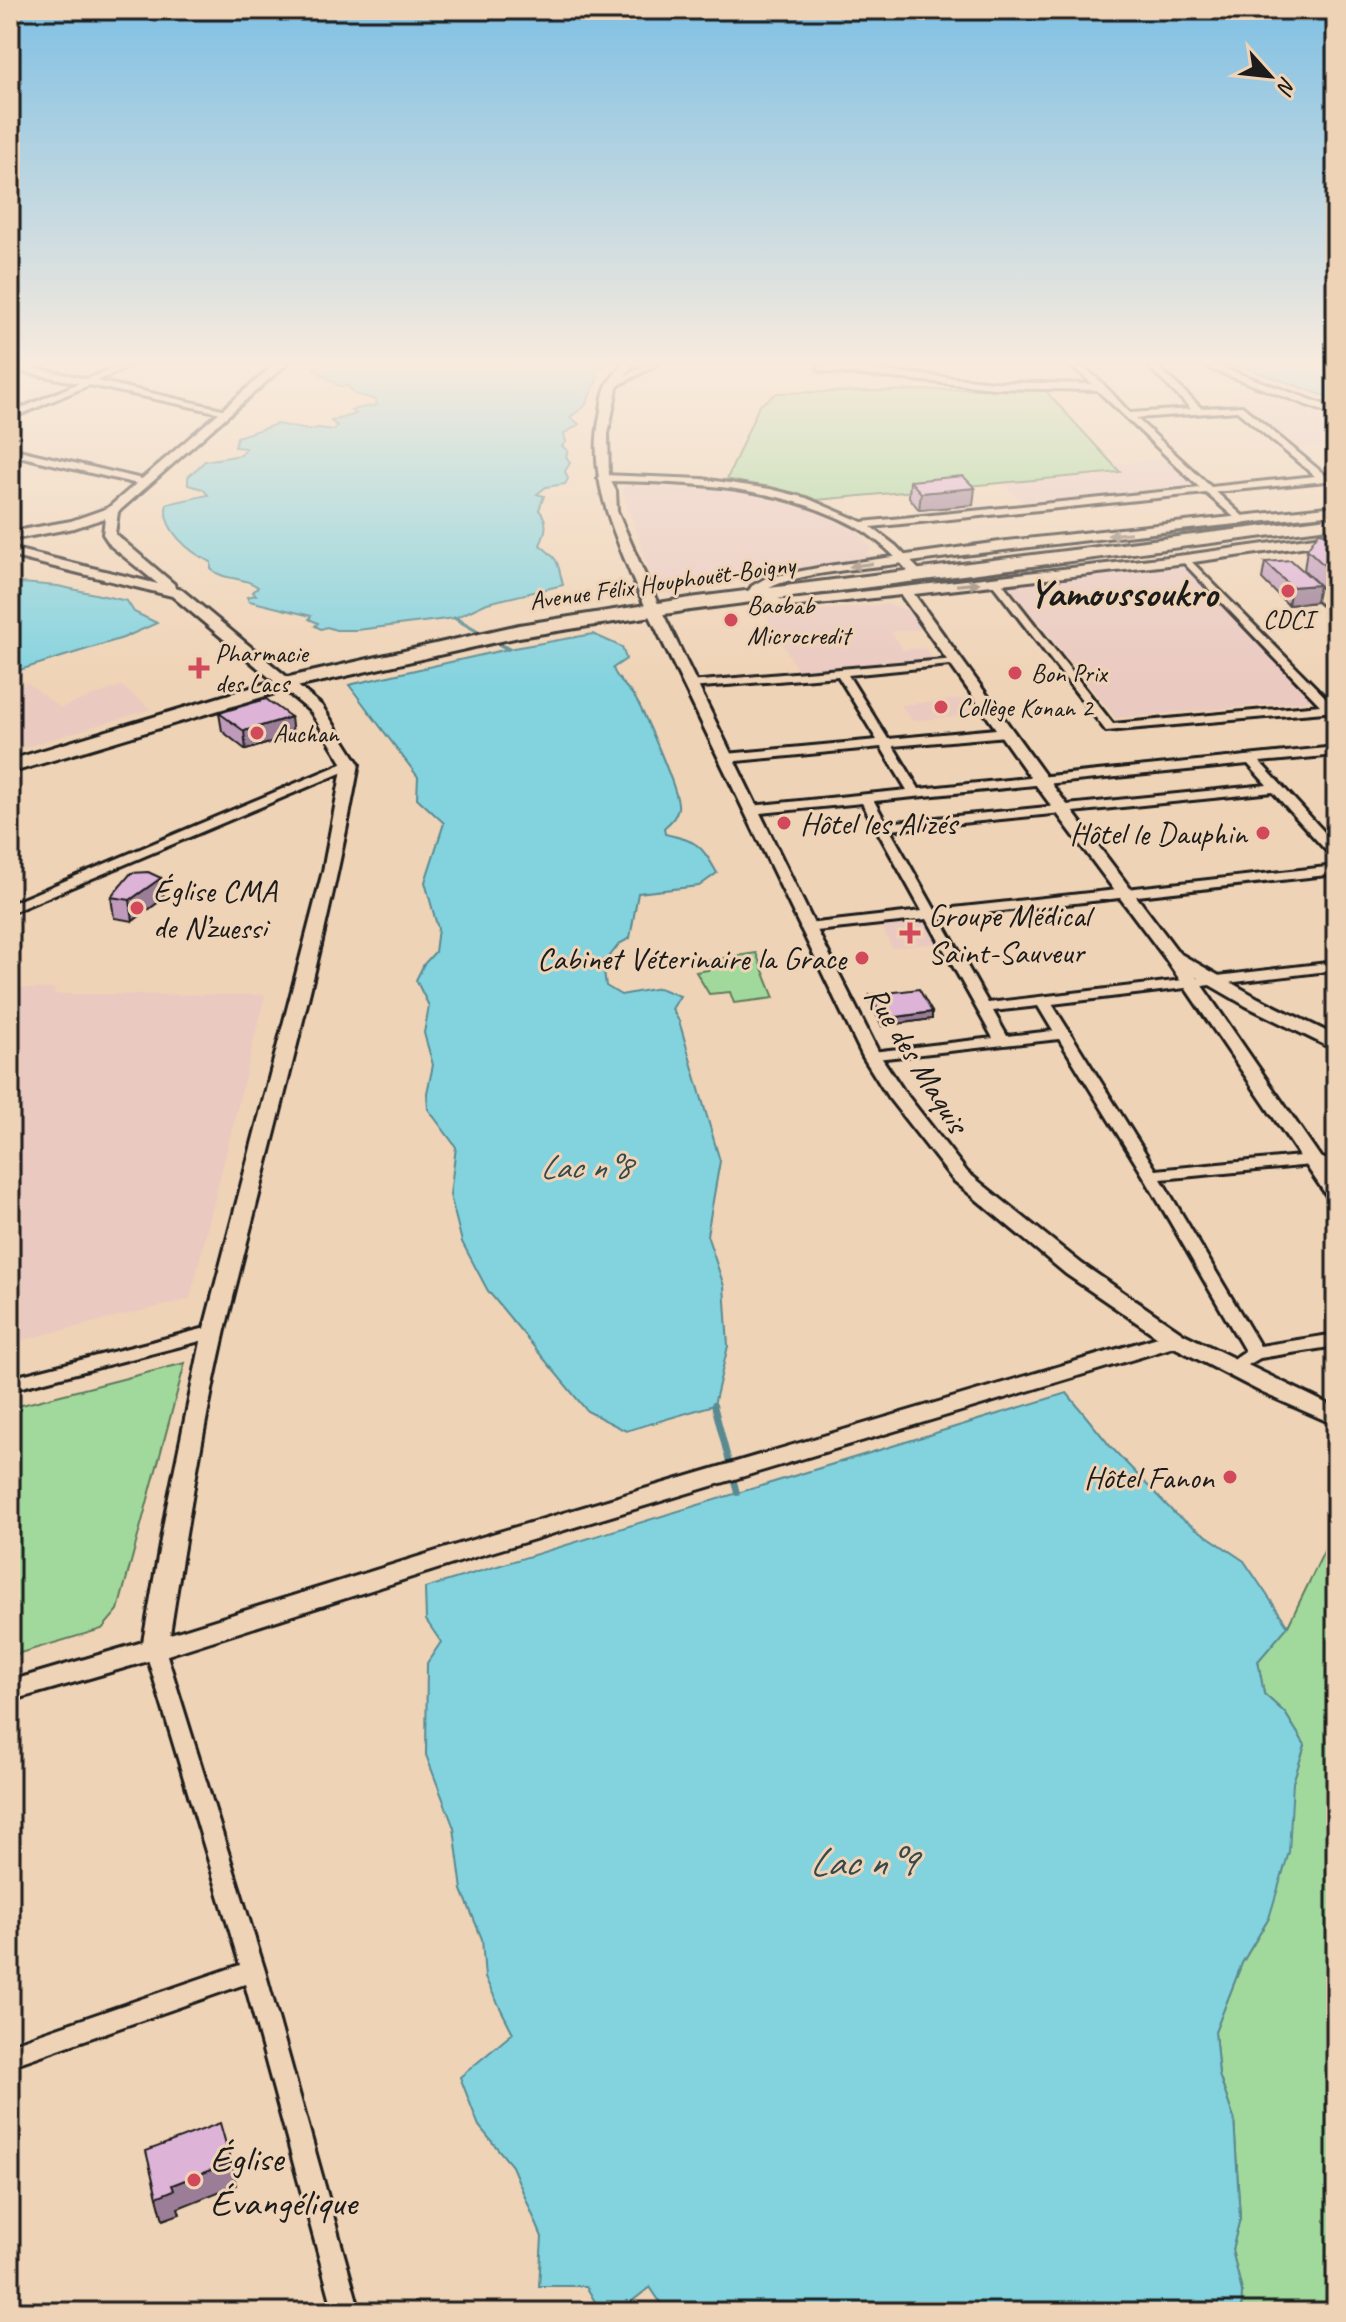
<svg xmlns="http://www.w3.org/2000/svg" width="1346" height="2322" font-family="Caveat,sans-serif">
<rect width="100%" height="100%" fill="#efd3b6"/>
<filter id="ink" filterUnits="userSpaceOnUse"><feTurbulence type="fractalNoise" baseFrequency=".0125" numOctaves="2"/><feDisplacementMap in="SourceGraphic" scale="16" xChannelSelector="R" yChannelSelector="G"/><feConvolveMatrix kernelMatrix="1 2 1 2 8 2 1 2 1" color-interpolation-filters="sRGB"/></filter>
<g filter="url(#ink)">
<!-- built -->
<g fill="#eac9c0">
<path d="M1253,392L1267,394L1336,419V444L1291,449L1226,394Z"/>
<path d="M1177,458L1209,489L1028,508L1001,482L1119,472L1114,464Z"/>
<path d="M635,481L736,489L787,500L856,530L872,548L865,553L870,555L854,563L753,578L671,596L656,590L622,488Z"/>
<path d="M1189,564L1316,700L1116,718L1007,584Z"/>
<path d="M887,604L914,612L925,629L891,632L903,650L926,648L935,661L799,673L766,615Z"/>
<path d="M28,683L60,708L121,686L151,709L23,748L10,736V689Z"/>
<path d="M972,698L983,714L912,721L901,705Z"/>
<path d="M929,922L940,943L892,948L882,927Z"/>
<path d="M10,988L56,989L53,994L265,995L190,1299L10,1343Z"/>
</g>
<!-- green -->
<g fill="#a1d99d" stroke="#5e7a5c" stroke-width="2">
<path d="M1043,388L1120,472L817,500L727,479L759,406L777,393Z"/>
<path d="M756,953L774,998L734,1003L730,992L709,994L696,972L714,969L710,960Z"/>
<path d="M185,1363L118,1610L102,1629L10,1656V1408Z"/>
<path d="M1329,1541L1336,1543V2312H1241L1242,2291L1232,2250L1240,2218L1234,2119L1219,2075L1215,2032L1242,1963L1269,1918L1293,1782L1305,1745L1285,1713L1264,1694L1258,1661L1288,1626Z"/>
</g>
<!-- water -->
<g fill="#83d3df" stroke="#5a8a91" stroke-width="2">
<path d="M321,360H610L594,372L598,378L585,406L570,417L579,424L564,434L566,442L562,446L568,451L566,456L570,463L565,471L568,479L565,484L546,487L537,494L544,496L539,510C549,521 546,532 540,545C560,561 557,561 563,585L487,603L455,618L357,630H336L327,627L321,629L315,626L318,623L309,619L311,616L249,601L247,597L256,595L253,592L258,587C244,576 224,581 211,569V562C190,553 160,528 167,504L208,495L203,489L188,485V477L205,461L241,455L246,448L235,447L237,437L277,424L308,430L319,428L334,430L337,426L331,421L356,414L351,410L377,405L376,400L355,394L348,386H339L314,369Z"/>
<path d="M1224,360H1336V400Z"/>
<path d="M21,583L58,586L127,601L134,612L157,623L123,638L10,673V588Z"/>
<path d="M593,634L622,647L626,659L613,668C616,680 629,688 635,698C644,712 681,796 678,808C676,818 670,822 664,828L665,834C697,841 701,844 717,873L699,886L638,893L630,938L619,944L603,965L606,986L621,995L659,988L680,996L672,1009L679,1021L720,1161L707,1235L724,1286L728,1346L714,1405L626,1431L587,1411L488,1291L462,1242L450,1195L456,1147L428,1109L427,1093L433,1065L424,1033L429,1006L416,980L424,964L435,952L438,929L425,882L444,823L417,798L418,777L349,685L508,649Z"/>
<path d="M1067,1393L1110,1446L1176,1515L1244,1561L1288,1626L1258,1661L1264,1694L1285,1713L1305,1745L1293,1782L1289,1852L1269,1918L1242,1963L1215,2032L1219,2075L1234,2119L1240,2218L1232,2250L1242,2292L1241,2312H663L664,2308L650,2287L627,2305L601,2312L586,2286H539L542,2237L512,2166L479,2126L460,2077L513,2033L485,1978L482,1939L462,1890L454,1828L426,1755L427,1663L441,1642L426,1620L425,1588Z"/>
</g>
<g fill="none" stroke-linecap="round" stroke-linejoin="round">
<!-- stream-far1 -->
<path stroke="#5a8a91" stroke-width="4" d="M455,618L508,649"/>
<!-- stream -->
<path stroke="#5a8a91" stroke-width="6" d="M714,1405L737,1493"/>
<!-- minor casing -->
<g stroke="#1c1c1c" stroke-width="6">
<g id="minor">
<path d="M132,360H143L97,381L231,411L226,414L89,385L10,419V413L79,383L10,369V363L87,379Z"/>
<path d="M655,360H665L615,387L608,385Z"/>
<path d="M1059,360C1088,360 1111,394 1130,413L1191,409L1142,360H1151L1201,408L1242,406L1325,475L1336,474V480L1216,492L1246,519V523L1242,524L1206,493L871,527L896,546L922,573L923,575L918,578C909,574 903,565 896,558C884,546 871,535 857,527C779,485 690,482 603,481L598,478L603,475L702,479L770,489L806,498L862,522L1200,488L1097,390L995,388L822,371L818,368L822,365L995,382L1092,384L1083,375ZM1237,411L1315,476L1211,487L1136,418Z"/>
<path d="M10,448L142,479L147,482L142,485L10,454Z"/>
<path d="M1186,556L1332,704L1336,703V711L1106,731L990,581L999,579L1113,724L1320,705L1182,561L1181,559Z"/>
<path d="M1336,593V599L1321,600L1316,597L1321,594Z"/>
<path d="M956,659L962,662L960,664L848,675L888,739L1007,728L1013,732L1007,736L893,746L919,789L1336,747V755L1260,762L1336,845V857L1331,856L1273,792L890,830L935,910L1336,866V874L940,918L988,1003L1336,962V970L1052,1004L1156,1170L1311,1155L1336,1162V1172L1311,1165L1161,1179L1260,1346L1336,1334V1346L1260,1358L1236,1372H1224L1221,1368L1245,1351L1143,1175L1059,1039L867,1060L864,1057L867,1054L872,1052L993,1038L927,919L807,932L800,928L807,924L922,911L862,803L750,814L744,810L750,806L907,790L881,747L726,762L720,758L726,754L877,740L838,676L690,688L684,685L690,682ZM1248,764L1267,785L886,823L874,801ZM1038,1006L1053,1031L1007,1036L993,1011Z"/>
<path d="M351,760L357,764L355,767L10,913V904Z"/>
<path d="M214,1326L220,1328L223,1332L220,1336L10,1390V1378Z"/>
<path d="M155,1641L162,1643L165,1649L265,1971L360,2312H334L245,1984L10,2066V2044L240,1965L145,1649L148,1643Z"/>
</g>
</g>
<!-- tertiary casing -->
<g stroke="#1c1c1c" stroke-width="6">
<g id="tertiary">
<path d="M280,360H291L118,512L115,534L174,584L175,588L182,590L322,706L359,764C324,955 271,1142 225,1330C202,1430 186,1533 170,1634L472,1540L1158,1337L1066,1274L953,1180L888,1097L863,1057L637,589C614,532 587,478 600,416C602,406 602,394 607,385C612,376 620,368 626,360H636L617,388L608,434L609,478L616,491L617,511L651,589L816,928L881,1057L903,1090L967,1172L1082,1264L1184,1334L1336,1408V1425L1263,1393L1174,1347L478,1556L155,1659L10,1701V1681L143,1642L166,1511L203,1332L323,871L343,764L311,712L172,596L10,556V548L158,584L111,546L103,534L105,518L74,528L10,540V532L71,521L108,508Z"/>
<path d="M1187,360H1202L1336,409V416Z"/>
<path d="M1336,506V514C1189,529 1042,544 896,564C862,569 787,573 761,593L783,600L799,599L1186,555L1336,534V542L1186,563L914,594L1047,778L1179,953L1258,998L1336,1036V1049L1329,1047L1246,1006L1196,977L1336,1180V1201L1329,1199L1165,958L1035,784L901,595L782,608L746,595L752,586L766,578L828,566L1007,541Z"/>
<path d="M1293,573H1303L1336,605V616L1293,579Z"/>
</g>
</g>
<!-- trunk casing -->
<g stroke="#1c1c1c" stroke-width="6">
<path id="trunk" d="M1336,517V527L690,610L519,637L292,688L10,773V760L280,679L519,625L690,598Z"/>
</g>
<!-- minor -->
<use href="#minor" fill="#efd3b6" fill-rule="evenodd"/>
<!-- tertiary -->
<use href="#tertiary" fill="#efd3b6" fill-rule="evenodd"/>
<!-- trunk -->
<use href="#trunk" fill="#efd3b6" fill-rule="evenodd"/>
</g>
<!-- wall -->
<g fill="#bf9aba" stroke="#1c1c1c" stroke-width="2">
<path d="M910,481L973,505L919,510L909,497Z"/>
<path d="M1336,535V591H1325L1304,570L1307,549Z"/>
<path d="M1265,562L1316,602L1288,605L1262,579Z"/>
<path d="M219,713L293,736L246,750L222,731Z"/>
<path d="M111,897L164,898L133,921L114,918Z"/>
<path d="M870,995L932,1012V1019L882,1026L870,1002Z"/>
</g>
<!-- shaded-wall -->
<g fill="#9b7d97" stroke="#1c1c1c" stroke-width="2">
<path d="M975,488L973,505L919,510L921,493Z"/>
<path d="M1319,585L1316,602L1288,605L1291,587Z"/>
<path d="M291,717L293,736L246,750L244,731Z"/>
<path d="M161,878L164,898L133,921L130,900Z"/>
<path d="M932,1012V1019L882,1026L883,1019Z"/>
<path d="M231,2162L236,2185L178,2208L180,2214L163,2220L157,2197L172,2185Z"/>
</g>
<!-- building -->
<g fill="#deb3d8" stroke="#1c1c1c" stroke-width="2">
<path d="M963,476L975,488L921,493L910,481Z"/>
<path d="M1319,532L1336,535V570H1329L1307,549Z"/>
<path d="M1291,560L1319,585L1291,587L1265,562Z"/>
<path d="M266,699L291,717L244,731L219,713Z"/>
<path d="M148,872L161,878L130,900L111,897L131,873Z"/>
<path d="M919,989L932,1012L883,1019L870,995Z"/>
<path d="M220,2123L231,2162L172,2185L174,2190L157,2197L146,2151Z"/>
</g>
<!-- one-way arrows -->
<defs><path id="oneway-solid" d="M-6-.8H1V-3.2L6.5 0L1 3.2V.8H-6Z" transform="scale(2)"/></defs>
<g fill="#908171">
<use href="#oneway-solid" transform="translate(1119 534) rotate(174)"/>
<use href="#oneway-solid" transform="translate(861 565) rotate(172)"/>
<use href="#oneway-solid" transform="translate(968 584) rotate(-6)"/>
</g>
</g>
<!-- sky -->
<linearGradient id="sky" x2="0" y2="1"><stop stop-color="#7fc0e4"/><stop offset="0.53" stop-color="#f8ebde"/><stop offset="1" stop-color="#f8ebde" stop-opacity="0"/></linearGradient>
<rect width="1346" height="685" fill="url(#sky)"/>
<!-- markers -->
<g fill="#d1495b" stroke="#efd3b6" stroke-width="3">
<circle cx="1288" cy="591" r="8"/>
<circle cx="731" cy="620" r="8"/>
<path d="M195 656h8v8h8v8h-8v8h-8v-8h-8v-8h8z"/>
<circle cx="1015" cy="673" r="8"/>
<circle cx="941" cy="707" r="8"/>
<circle cx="257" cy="733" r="8"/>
<circle cx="784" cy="823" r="8"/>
<circle cx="1263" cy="833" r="8"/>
<circle cx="137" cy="908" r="8"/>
<path d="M906 921h8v8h8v8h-8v8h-8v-8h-8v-8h8z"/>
<circle cx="862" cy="958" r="8"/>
<circle cx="1230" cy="1477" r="8"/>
<circle cx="194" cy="2180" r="8"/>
</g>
<g text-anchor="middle" stroke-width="6" stroke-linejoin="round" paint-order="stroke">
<!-- far-street labels -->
<g font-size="26" fill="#1c1c1c" stroke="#efd3b6">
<text transform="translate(662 582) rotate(-8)" y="9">Avenue Félix Houphouët-Boigny</text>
</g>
<!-- far-poi labels -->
<g font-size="26" fill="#1c1c1c" stroke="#efd3b6" text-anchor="start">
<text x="747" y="614">Baobab<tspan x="747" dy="30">Microcredit</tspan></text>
<text x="1288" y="628" text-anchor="middle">CDCI</text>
<text x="215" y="662">Pharmacie<tspan x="215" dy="30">des Lacs</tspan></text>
<text x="1031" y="682">Bon Prix</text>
<text x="957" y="716">Collège Konan 2</text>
<text x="273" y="742">Auchan</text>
</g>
<!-- poi labels -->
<g font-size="32" fill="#1c1c1c" stroke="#efd3b6" text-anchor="start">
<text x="800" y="834">Hôtel les Alizés</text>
<text x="1247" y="844" text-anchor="end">Hôtel le Dauphin</text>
<text x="153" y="901">Église CMA<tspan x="153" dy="37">de N’zuessi</tspan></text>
<text x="928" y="926">Groupe Médical<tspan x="928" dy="37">Saint-Sauveur</tspan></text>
<text x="846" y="969" text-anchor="end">Cabinet Véterinaire la Grace</text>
<text x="1214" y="1488" text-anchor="end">Hôtel Fanon</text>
</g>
<!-- street labels -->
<g font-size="32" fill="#1c1c1c" stroke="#efd3b6">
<text transform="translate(917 1059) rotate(58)" y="11">Rue des Maquis</text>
</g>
<!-- water labels -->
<g font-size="34" font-style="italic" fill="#364a4d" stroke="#efd3b6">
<text x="585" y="1178">Lac n°8</text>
</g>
<!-- near-poi labels -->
<g font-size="38" fill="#1c1c1c" stroke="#efd3b6" text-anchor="start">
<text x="210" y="2171">Église<tspan x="210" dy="44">Évangélique</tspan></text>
</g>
<!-- far-town labels -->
<g font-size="40" font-weight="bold" fill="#1c1c1c" stroke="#efd3b6">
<text x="1123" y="606">Yamoussoukro</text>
</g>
<!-- near-water labels -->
<g font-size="40" font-style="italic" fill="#364a4d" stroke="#efd3b6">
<text x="862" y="1875">Lac n°9</text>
</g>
</g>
<!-- margin -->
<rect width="1346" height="2322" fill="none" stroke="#efd3b6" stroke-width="40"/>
<rect x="20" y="20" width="1306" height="2282" fill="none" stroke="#1c1c1c" stroke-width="3" filter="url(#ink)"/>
<!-- north arrow -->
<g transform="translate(1270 76) rotate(117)" stroke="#efd3b6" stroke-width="6" paint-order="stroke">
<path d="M0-6L14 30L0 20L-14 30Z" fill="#1c1c1c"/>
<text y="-12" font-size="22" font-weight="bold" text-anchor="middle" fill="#1c1c1c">N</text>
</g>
</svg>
